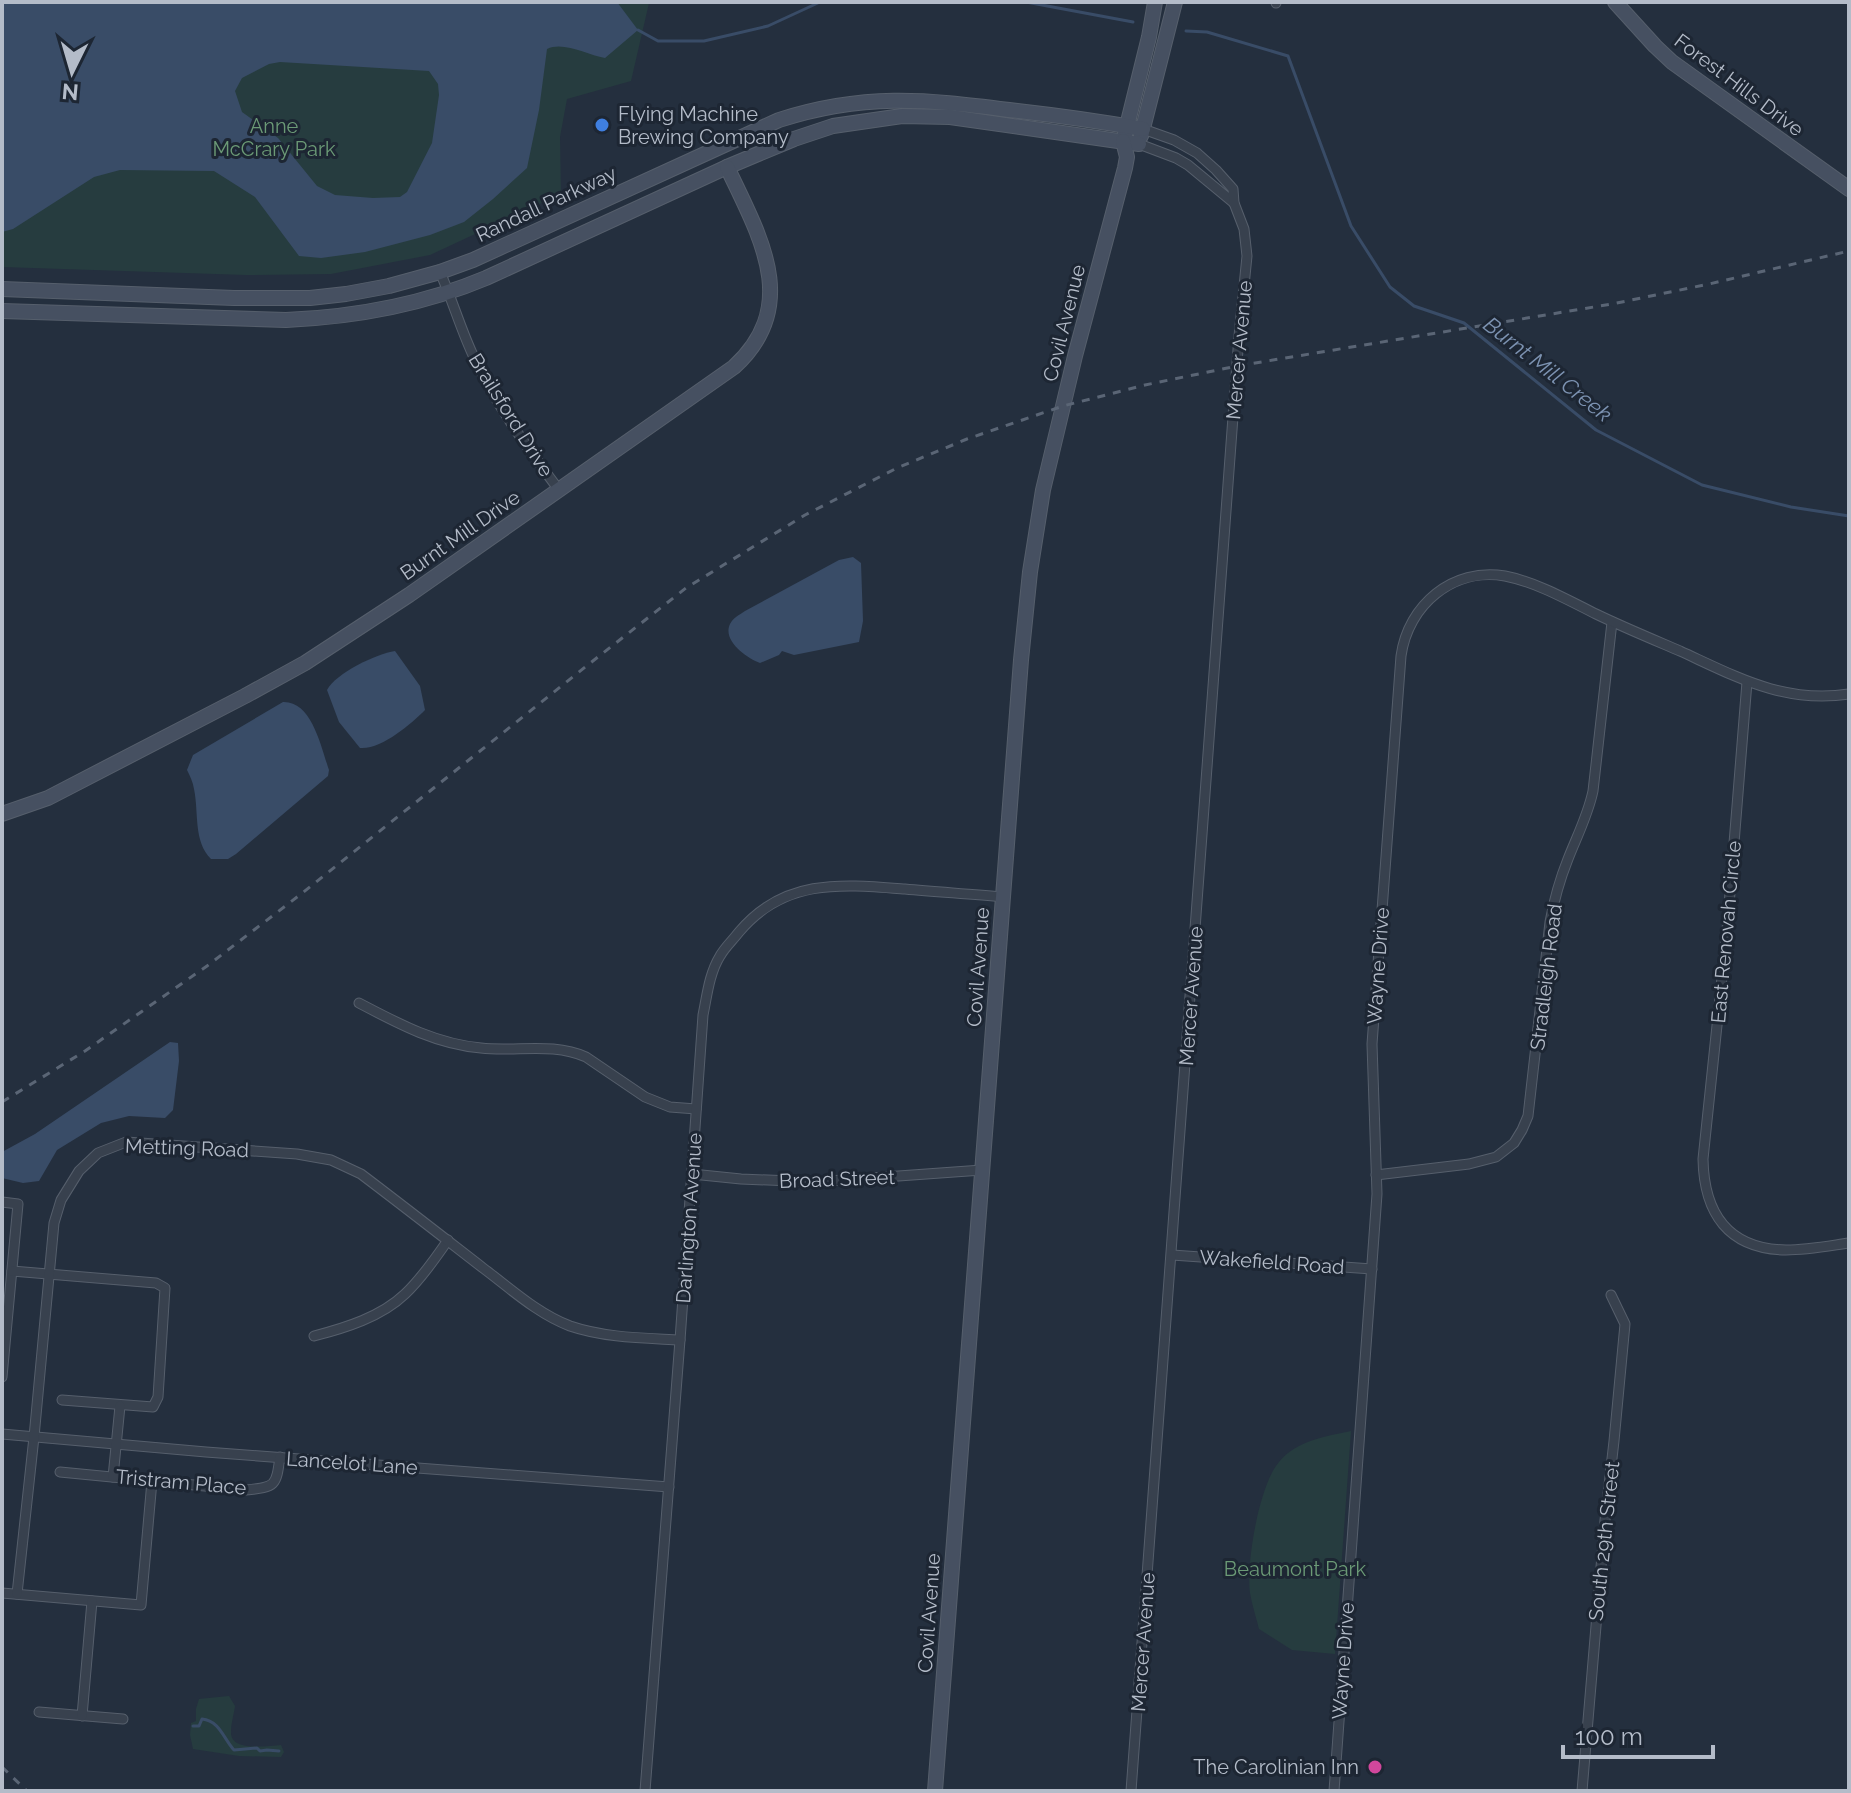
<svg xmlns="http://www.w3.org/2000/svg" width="1851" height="1793" font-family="Raleway,sans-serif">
<rect width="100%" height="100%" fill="#242f3e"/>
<!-- green -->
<g fill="#263c3f">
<path d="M2,2H594L649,3L631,81L567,99L560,137L561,194L430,255L331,274L246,275L2,267Z"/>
<path d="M1351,1431L1335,1654L1292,1650L1259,1629C1256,1617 1252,1605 1250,1593C1246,1563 1259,1485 1279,1462C1296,1441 1326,1436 1351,1431Z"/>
<path d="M229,1696L235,1706C234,1714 231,1723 231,1732C230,1752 267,1746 281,1745L284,1752L281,1757L239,1756L193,1749L190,1735L191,1723L196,1721V1709L199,1699Z"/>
</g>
<!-- water -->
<g fill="#394c67" fill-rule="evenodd">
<path d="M2,2H617L638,30L605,58C587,55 564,41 547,49L539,110L527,168L493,199L464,222L430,235L365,252L321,258L299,256L255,197L214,171L120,170L94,177L13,229L2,232ZM280,62L429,71L438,84L439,95L432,143L407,192L400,197L373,198L335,195L317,186L278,138L242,112L235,91L242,78L269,64Z"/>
<path d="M853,557L861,563L863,621L859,642L794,655L782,651L779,655L760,663C747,658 722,641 730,624C733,618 739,615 745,611L839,560Z"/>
<path d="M395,651L420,686L425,710C411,724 381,750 360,748L339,722L327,690C336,673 376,654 395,651Z"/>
<path d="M283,702C312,701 321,747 329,770L328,776L236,854L228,859H211C193,841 199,813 194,789C193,782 190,776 187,770L193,755Z"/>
<path d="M170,1042L178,1043L179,1061L173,1110L165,1118L129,1116L101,1123L57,1150L39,1181L23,1183L2,1178V1152L35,1134Z"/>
</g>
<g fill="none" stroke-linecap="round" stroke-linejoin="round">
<!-- stream -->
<g stroke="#394c67" stroke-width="3">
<path d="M1026,2L1133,22"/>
<path d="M638,30L658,41H704L768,26L820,2"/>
<path d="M1186,31L1207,32L1288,56L1351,226L1390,287L1414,306L1464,323L1596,430L1702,485L1791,507L1849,516"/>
<path d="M193,1726H199L202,1719C220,1721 223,1738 234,1750L257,1748L260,1751L267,1750L279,1751"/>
</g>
<!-- street casing -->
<g stroke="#565f6c" stroke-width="11">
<g id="street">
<path d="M1276,2V3"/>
<path d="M1139,144L1176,158L1188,165L1234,203"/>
<path d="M440,272C452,299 460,327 472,353C494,403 527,447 559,490"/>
<path d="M1747,682L1727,930L1703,1159C1704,1213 1728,1249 1786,1250C1807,1250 1828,1246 1849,1243"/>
<path d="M359,1003C399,1024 436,1044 481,1048C516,1052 553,1042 586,1057L645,1097L670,1107L696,1109"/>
<path d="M692,1174L741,1179L815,1182L982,1170"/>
<path d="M1376,1175L1469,1164L1496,1157L1514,1143L1522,1130L1528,1116L1550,922C1554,900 1560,879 1568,859C1577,836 1588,815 1593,791L1612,622"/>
<path d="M2,1202L18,1204L2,1377"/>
<path d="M1172,1255L1372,1269"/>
<path d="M12,1271L156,1283L165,1288L158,1397L153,1407L62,1400"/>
<path d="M314,1336C345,1328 381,1317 405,1294C421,1279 435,1259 448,1240"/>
<path d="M2,1434L206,1452L669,1487"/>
<path d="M60,1472L246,1490C276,1487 276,1486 280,1457"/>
<path d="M113,1477L120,1406"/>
<path d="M2,1593L141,1605L152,1481"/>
<path d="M17,1594L34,1437L54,1223L61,1200L79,1171L98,1153L126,1142L297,1154L331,1160L361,1174C402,1205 443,1237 483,1268C511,1289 538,1314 570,1326C605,1338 645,1338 680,1340"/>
<path d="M39,1712L123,1719"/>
<path d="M82,1716L92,1601"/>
<path d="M645,1791L680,1340L703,1015C707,996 709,974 720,956C725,947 733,940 739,932C784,878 842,884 905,889C938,892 971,894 1003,897"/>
<path d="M1131,1791L1239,336L1247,256L1244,229L1234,203L1233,189L1216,170L1197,153L1174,140L1143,129"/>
<path d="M1334,1791L1377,1194L1372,1044L1401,656C1408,605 1453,567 1505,576C1536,582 1568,600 1596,614C1623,627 1652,639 1680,651C1737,677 1784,704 1849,694"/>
<path d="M1582,1791L1605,1520L1614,1441L1625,1324L1611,1295"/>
</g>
</g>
<!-- secondary casing -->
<g stroke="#565f6c" stroke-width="16">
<g id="secondary">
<path d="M1615,2L1655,46L1672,62L1849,189"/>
<path d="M1125,134L1149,37L1155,2"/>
<path d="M1141,136L1175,2"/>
<path d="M2,289L234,298H310L346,294L389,286L440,272L473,260L779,120C863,93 924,99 1009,110C1054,115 1098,121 1143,129"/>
<path d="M2,311L286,320C355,317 422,305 486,278L727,167L794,139L833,126L902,116L950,117L1139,144"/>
<path d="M2,814L48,798L245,696L305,663L409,595L734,367C802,305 759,235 727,167"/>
<path d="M935,1791L1021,660L1030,572L1043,490L1075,356L1125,168L1127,157L1123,141"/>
</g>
</g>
<!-- street -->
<use href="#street" stroke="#38414e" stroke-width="9"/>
<!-- secondary -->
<use href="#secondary" stroke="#465061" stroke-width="14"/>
<!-- rail -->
<g stroke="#5a6575" stroke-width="3" stroke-dasharray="8 8" stroke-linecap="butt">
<path d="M2,1102L85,1051L207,966L301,894L589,664L686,588L805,515L897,468L967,439L1063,406L1145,385L1237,366L1612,304L1709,284L1849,251"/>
<path d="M2,1767L27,1791"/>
</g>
</g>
<!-- markers -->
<circle fill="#3f7fe0" stroke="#1d2633" stroke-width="3" cx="602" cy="125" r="8"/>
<circle fill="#d1479c" stroke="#1d2633" stroke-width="3" cx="1375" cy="1767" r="8"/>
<g text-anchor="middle" stroke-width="6" stroke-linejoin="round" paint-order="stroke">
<!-- street labels -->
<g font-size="20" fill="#b4bcc9" stroke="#1d2633">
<text transform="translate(1739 85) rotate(37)" y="7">Forest Hills Drive</text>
<text transform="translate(546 204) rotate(-25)" y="7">Randall Parkway</text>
<text transform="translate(1064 323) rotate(-76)" y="7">Covil Avenue</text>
<text transform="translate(1239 350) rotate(-85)" y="7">Mercer Avenue</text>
<text transform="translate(511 415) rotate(58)" y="7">Brailsford Drive</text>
<text transform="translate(460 535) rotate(-35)" y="7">Burnt Mill Drive</text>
<text transform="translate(1726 932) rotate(-85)" y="7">East Renovah Circle</text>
<text transform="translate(1378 966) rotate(-86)" y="7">Wayne Drive</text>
<text transform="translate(978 967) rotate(-86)" y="7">Covil Avenue</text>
<text transform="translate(1546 977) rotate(-83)" y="7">Stradleigh Road</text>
<text transform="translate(1191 996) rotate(-86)" y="7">Mercer Avenue</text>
<text transform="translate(187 1148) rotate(2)" y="7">Metting Road</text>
<text transform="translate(837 1179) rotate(-2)" y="7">Broad Street</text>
<text transform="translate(689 1218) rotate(-86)" y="7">Darlington Avenue</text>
<text transform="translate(1272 1262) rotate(4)" y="7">Wakefield Road</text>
<text transform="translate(352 1463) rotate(4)" y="7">Lancelot Lane</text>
<text transform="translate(181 1482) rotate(5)" y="7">Tristram Place</text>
<text transform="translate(1604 1541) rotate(-84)" y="7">South 29th Street</text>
<text transform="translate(929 1613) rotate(-86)" y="7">Covil Avenue</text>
<text transform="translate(1143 1642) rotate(-86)" y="7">Mercer Avenue</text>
<text transform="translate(1343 1661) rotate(-86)" y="7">Wayne Drive</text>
</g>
<!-- poi labels -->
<g font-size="20" fill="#b4bcc9" stroke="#1d2633" text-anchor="start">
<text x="618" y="121">Flying Machine<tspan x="618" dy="23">Brewing Company</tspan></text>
<text x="1359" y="1774" text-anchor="end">The Carolinian Inn</text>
</g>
<!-- park labels -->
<g font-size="20" fill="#6b9a76" stroke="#1d2633">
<text x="274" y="133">Anne<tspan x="274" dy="23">McCrary Park</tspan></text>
<text x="1295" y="1576">Beaumont Park</text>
</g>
<!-- water labels -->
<g font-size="22" font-style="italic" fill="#7c92b1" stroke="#1d2633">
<text transform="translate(1548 369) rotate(38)" y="8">Burnt Mill Creek</text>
</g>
</g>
<!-- border -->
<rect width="1851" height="1793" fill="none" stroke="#b4bcc9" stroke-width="8"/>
<!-- north arrow -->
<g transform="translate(72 72) rotate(185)" stroke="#1d2633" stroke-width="6" paint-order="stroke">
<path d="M0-6L14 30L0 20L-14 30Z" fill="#b4bcc9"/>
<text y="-12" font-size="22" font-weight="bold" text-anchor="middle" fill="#b4bcc9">N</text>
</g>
<!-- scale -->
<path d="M1563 1745v12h150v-12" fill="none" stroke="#b4bcc9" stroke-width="4"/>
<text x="1575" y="1745" font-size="24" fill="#b4bcc9" stroke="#1d2633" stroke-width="6" paint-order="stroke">100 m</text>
</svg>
